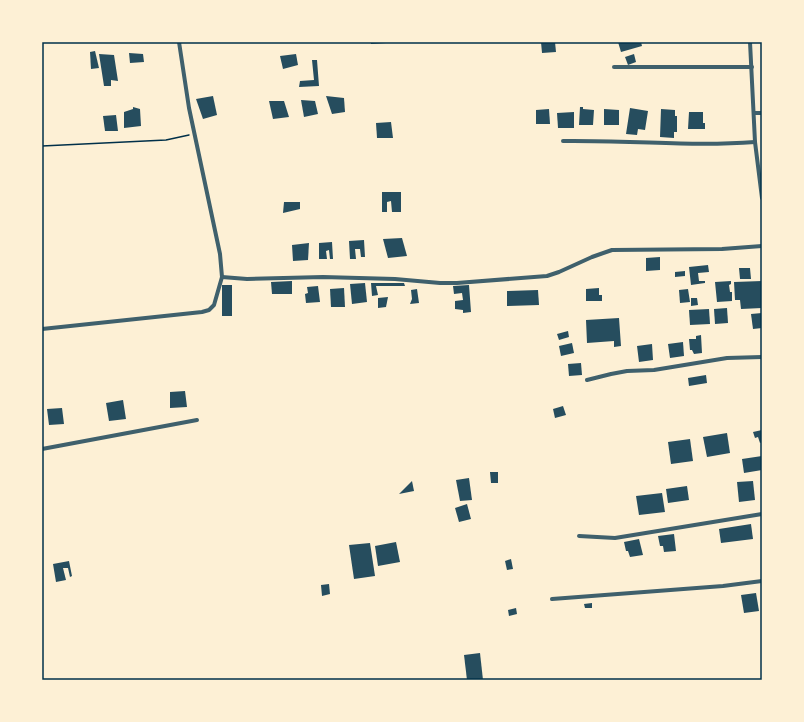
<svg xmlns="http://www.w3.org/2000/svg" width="804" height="722" font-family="Overpass,sans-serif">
<rect width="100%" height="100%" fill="#fdf0d5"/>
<!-- building -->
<g fill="#264d5e">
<path d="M371,42H386V43L371,44Z"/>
<path d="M541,42H555L556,52L542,53Z"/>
<path d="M618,42H641L642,46L621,52Z"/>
<path d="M95,51L99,68L91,69L90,52Z"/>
<path d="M129,53L143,54L144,62L130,63Z"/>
<path d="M99,54L114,55L118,81L111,80V86H104Z"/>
<path d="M296,54L298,65L283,69L280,56Z"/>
<path d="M634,54L636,62L628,65L625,57Z"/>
<path d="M312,60H317L319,86L299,87L300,81L314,80Z"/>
<path d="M213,96L217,115L203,119L196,99Z"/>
<path d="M326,96L344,98L345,112L332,114Z"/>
<path d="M301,100L315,101L318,114L304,117Z"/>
<path d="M269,101H284L289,117L273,119Z"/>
<path d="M133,107L140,109L141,126L124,128V112L133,109Z"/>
<path d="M580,107H583V109L594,110L593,125H579Z"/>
<path d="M630,108L648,111L645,130L638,129L637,135L626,134Z"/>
<path d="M549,109L550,124H536V110Z"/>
<path d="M604,109L619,110V125H604Z"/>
<path d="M661,109L675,110V116H677V132H674V138L660,137Z"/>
<path d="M574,112V128H558L557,113Z"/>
<path d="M689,112H703V123H705V129H688Z"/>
<path d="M116,115L118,131H105L103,116Z"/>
<path d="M391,122L393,138H377L376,123Z"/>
<path d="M382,192H401V212H392L391,201L387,202V212H382Z"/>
<path d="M284,202H300V209L283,213Z"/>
<path d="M402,238L407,256L388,258L383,239Z"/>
<path d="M364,240L365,257H361L360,249H355L356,259H350L349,241Z"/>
<path d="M332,242L333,259H330L329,250L326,251L327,259H319V243Z"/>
<path d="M309,243L308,260L293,261L292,245Z"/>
<path d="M660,257V270L646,271V258Z"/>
<path d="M708,265L709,272L698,273L699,281H705V283L691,285L689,267Z"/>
<path d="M739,268H750L751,279H740Z"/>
<path d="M685,271V276L675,277V272Z"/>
<path d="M292,281V294H272L271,282Z"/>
<path d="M731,281V284L729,285L730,292H732V301L717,302L715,282Z"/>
<path d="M762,281V308L741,309L740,300H735L734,282Z"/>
<path d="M365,283L367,302L352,304L350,284Z"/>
<path d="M371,283H404L405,286H376L378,295L372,296Z"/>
<rect x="222" y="285" width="10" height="31"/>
<path d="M469,285L471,312L463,313V310L455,309V301L463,300L462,293L454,294L453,286Z"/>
<path d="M318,286L320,302L306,303L305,294L308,293L307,287Z"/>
<path d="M344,288L345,307H331L330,289Z"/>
<path d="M599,288V295H602V301H586V289Z"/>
<path d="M417,289L419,303L410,304L412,299L411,290Z"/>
<path d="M688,289L690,302L680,303L679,290Z"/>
<path d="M538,290L539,305L507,306V291Z"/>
<path d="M388,297L386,307L378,308V298Z"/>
<path d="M691,298H697L698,305L691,306Z"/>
<path d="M727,308L728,323L715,324L714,309Z"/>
<path d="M709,309L710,324L690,325L689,310Z"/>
<path d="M762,313V328L753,329L751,314Z"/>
<path d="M619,318L621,346L614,347V341L587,343L586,320Z"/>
<path d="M568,331L569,337L559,340L557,334Z"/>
<path d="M701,335L702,353L694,354L692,350H690L689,339H696V336Z"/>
<path d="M683,342L684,356L670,358L668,344Z"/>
<path d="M572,343L574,353L561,356L559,346Z"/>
<path d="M652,344L653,360L639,362L637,346Z"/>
<path d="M581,363L582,375L569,376L568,364Z"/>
<path d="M706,375L707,383L689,386L688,378Z"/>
<path d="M185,391L187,407L170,408V392Z"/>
<path d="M123,400L126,419L109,421L106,403Z"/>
<path d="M563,406L566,415L555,418L553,409Z"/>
<path d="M62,408L64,424L49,425L47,409Z"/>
<path d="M762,430V442L760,443L758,437L755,438L753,432Z"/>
<path d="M727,433L730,453L707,457L703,437Z"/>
<path d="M690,439L693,461L671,464L668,442Z"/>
<path d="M762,456V470L744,473L742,459Z"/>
<path d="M490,472H498V483H491Z"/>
<path d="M469,478L472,500L460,501L456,480Z"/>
<path d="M412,481L414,491L399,494Z"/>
<path d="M753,481L755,500L739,502L737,482Z"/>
<path d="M687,486L689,500L668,503L666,489Z"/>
<path d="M662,493L665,512L639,515L636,496Z"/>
<path d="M467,504L471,519L459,522L455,508Z"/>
<path d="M751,524L753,539L721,543L719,529Z"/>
<path d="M674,534L676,551L664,552L663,546H660L658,536Z"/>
<path d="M639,539L643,555L630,557L628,551H626L624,542Z"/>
<path d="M396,542L400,562L378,566L375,546Z"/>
<path d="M370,543L375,576L354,579L349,545Z"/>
<path d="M511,559L513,569L507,570L505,561Z"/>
<path d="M69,561L72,576L70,577L68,568H63L66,580L56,582L53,564Z"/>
<path d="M329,584L330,594L322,596L321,585Z"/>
<path d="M756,593L759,611L744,613L741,595Z"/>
<path d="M592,603V608H585L584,604Z"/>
<path d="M516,608L517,614L509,616L508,610Z"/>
<path d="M480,653L483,680H467L464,655Z"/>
</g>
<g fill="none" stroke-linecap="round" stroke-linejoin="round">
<!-- path -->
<path stroke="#003049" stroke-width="1.5" d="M42,146L166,140L189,135"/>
<!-- minor -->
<g stroke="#3f606c" stroke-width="4">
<path d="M750,42L755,142L762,198"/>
<path d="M614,67H752"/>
<path d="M754,113H762"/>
<path d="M563,141C627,140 691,147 755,142"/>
<path d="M222,277L247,279L323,277L395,279L440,283H457L547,276L559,272L592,257L612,250L722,249L762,246"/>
<path d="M42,329L202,312L209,310L214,305L222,277L220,254L189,108L179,42"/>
<path d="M587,380L611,374L627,371L654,370L727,358L762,357"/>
<path d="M42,449L197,420"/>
<path d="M579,536L615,538L762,514"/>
<path d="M552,599L723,586L762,581"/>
</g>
</g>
<!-- border -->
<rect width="804" height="722" fill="none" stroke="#fdf0d5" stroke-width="86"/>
<rect x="43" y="43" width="718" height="636" fill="none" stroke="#003049" stroke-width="1.5"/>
</svg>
